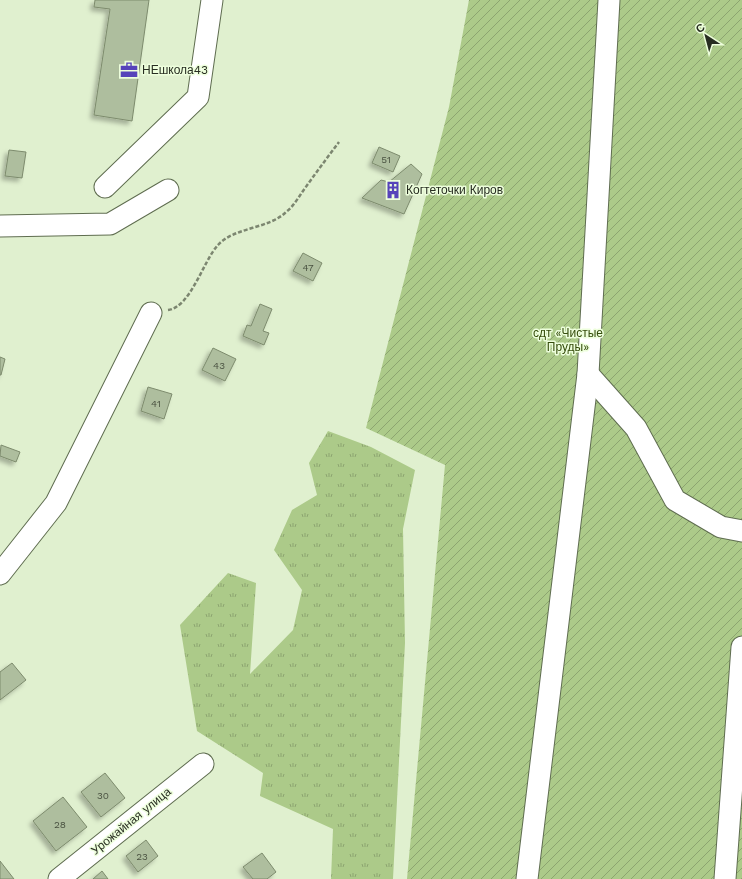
<svg xmlns="http://www.w3.org/2000/svg" width="742" height="879" font-family="'Work Sans',sans-serif">
<defs>
<pattern id="grass-tufts" width="24" height="20" patternUnits="userSpaceOnUse"><rect width="24" height="20" fill="#acca89"/><path d="M3 7l-1-3M5 7V3M7 7l1-3M15 17l-1-3M17 17v-4M19 17l1-3" fill="none" stroke="#8ca470"/></pattern>
<pattern id="garden-furrows" width="10" height="10" patternUnits="userSpaceOnUse"><rect width="10" height="10" fill="#acca89"/><path d="M-1 1l2-2M0 10L10 0M9 11l2-2" fill="none" stroke="#8ca470"/></pattern>
<filter id="shadow"><feDropShadow dx="-3.5" dy="3.5" stdDeviation="2" flood-color="#0004"/></filter>
</defs>
<rect width="100%" height="100%" fill="#e0f0cf"/>
<!-- grass -->
<path fill="url(#grass-tufts)" d="M328,431L371,447L415,470L403,529L405,643L393,879H331L333,829L260,796L263,773L197,731L180,625L228,573L256,583L250,674L293,630L302,590L274,550L292,510L317,495L309,463Z"/>
<!-- garden -->
<path fill="url(#garden-furrows)" d="M469,0H742V879H407L445,465L366,428L449,107Z"/>
<!-- building -->
<g fill="#aebe9e" stroke="#7d8b6d" filter="url(#shadow)">
<path d="M95,0H149L132,121L94,115L110,9L94,7Z"/>
<path d="M379,147L400,156L393,172L372,163Z"/>
<path d="M9,150L26,152L22,178L5,176Z"/>
<path d="M411,164L422,174L404,214L362,198L381,180L389,182Z"/>
<path d="M303,253L322,263L313,281L293,271Z"/>
<path d="M260,304L272,309L263,331L269,333L264,345L243,336L247,325L251,326Z"/>
<path d="M213,348L236,359L225,381L202,370Z"/>
<path d="M0,357L5,359L1,375H0Z"/>
<path d="M148,387L172,394L164,419L141,411Z"/>
<path d="M1,445L20,452L16,462L0,456Z"/>
<path d="M12,663L26,680L0,700V672Z"/>
<path d="M105,773L125,798L101,817L81,792Z"/>
<path d="M63,797L87,827L56,851L33,821Z"/>
<path d="M146,840L158,856L138,872L126,856Z"/>
<path d="M262,853L276,872L267,879H253L243,867Z"/>
<path d="M0,861L14,879H0Z"/>
<path d="M102,871L108,879H93Z"/>
</g>
<g fill="none" stroke-linecap="round" stroke-linejoin="round">
<!-- minor casing -->
<g stroke="#5f6d50" stroke-width="23">
<g id="minor">
<path d="M105,187L198,97L212,0"/>
<path d="M0,226L110,224L168,190"/>
<path d="M588,374L636,428L675,500L721,527L742,531"/>
<path d="M0,574L56,503L151,313"/>
<path d="M59,879L203,764"/>
<path d="M527,879L588,374L609,0"/>
<path d="M725,879L742,647"/>
</g>
</g>
<!-- path -->
<path stroke="#7c8670" stroke-width="2.5" stroke-dasharray="4 2" stroke-linecap="butt" d="M168,310C191,307 203,261 218,245C234,227 269,229 286,212C293,207 298,198 303,191C315,174 327,158 339,142"/>
<!-- minor -->
<use href="#minor" stroke="#fff" stroke-width="21"/>
</g>
<!-- icons -->
<defs>
<g id="office-bare" transform="scale(1.38)"><path d="M-6-3h4V-5.5h4V-3h4V5H-6ZM-1-4.5V-3h2v-1.5ZM-6 0V1H6V0Z" fill="#5643ba" stroke="#edfedc" stroke-width="2.5" paint-order="stroke"/></g>
<g id="building-bare" transform="scale(1.38)"><path d="M-4-6H4V6H1V3H-1V6H-4ZM-2.5-4.3h1.7v1.8h-1.7ZM.8-4.3h1.7v1.8H.8ZM-2.5-1h1.7V.8h-1.7ZM.8-1h1.7V.8H.8Z" fill="#5643ba" stroke="#edfedc" stroke-width="2.5" paint-order="stroke"/></g>
</defs>
<g fill-rule="evenodd">
<use href="#office-bare" x="129" y="70"/>
<use href="#building-bare" x="393" y="190"/>
</g>
<g text-anchor="middle" stroke-width="3" stroke-linejoin="round" paint-order="stroke">
<!-- number labels -->
<g font-size="10" fill="#495140">
<text x="386" y="163">51</text>
<text x="308" y="271">47</text>
<text x="219" y="369">43</text>
<text x="156" y="407">41</text>
<text x="103" y="799">30</text>
<text x="60" y="828">28</text>
<text x="142" y="860">23</text>
</g>
<!-- poi labels -->
<g font-size="12" fill="#272d21" stroke="#edfedc" text-anchor="start">
<text x="142" y="74">НЕшкола43</text>
<text x="406" y="194">Когтеточки Киров</text>
</g>
<!-- park labels -->
<g font-size="12" fill="#344c0b" stroke="#edfedc">
<text x="568" y="337">сдт «Чистые<tspan x="568" dy="14">Пруды»</tspan></text>
</g>
<!-- street labels -->
<g font-size="12" fill="#272d21" stroke="#edfedc">
<text transform="translate(131 821) rotate(-39)" y="4">Урожайная улица</text>
</g>
</g>
<!-- north arrow -->
<g transform="translate(706 36) rotate(324)" stroke="#edfedc" stroke-width="3" paint-order="stroke">
<path d="M0-3L7 15L0 10L-7 15Z" fill="#272d21"/>
<text y="-6" font-size="11" font-weight="bold" text-anchor="middle" fill="#272d21">С</text>
</g>
</svg>
